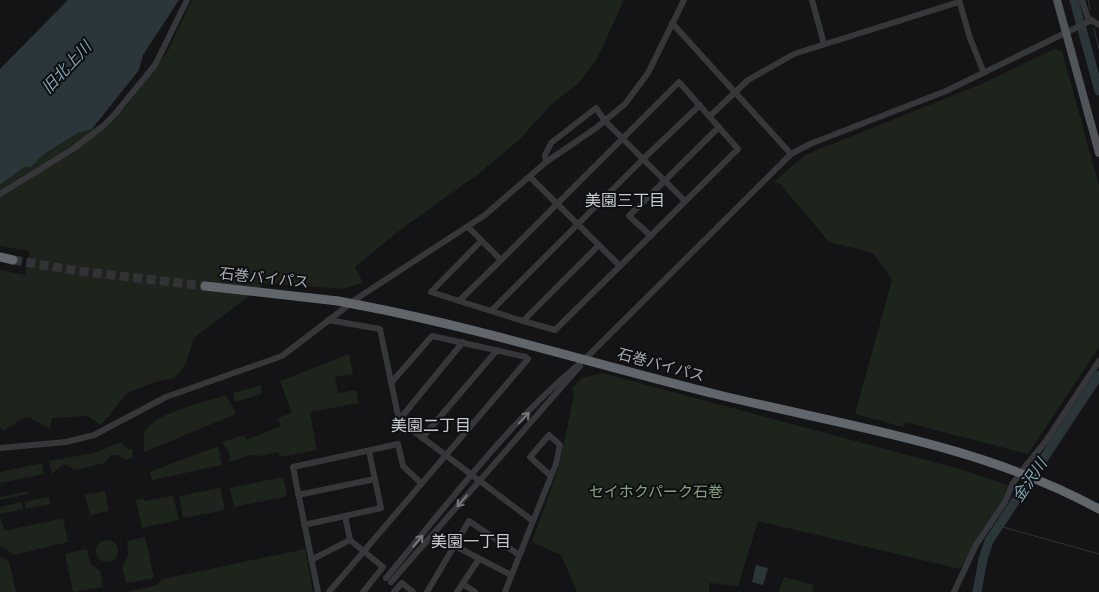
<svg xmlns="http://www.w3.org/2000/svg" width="1099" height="592" font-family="Figtree,'Noto Sans JP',sans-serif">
<rect width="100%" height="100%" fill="#141416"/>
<!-- green -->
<g fill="#1c241c">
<path d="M192,0H624L597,59L577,85L553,103L518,141L477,175L396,233L355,267L363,283L341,289L266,283L194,338L186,363L175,378L155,382L127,393L101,425L87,416L52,418L50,429L29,417L21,419L4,431L0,427V270L25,275L30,251L0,246V185L24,167H31L44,154L76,134L92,129L123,111L168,51Z"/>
<path d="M1054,49L1062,51L1099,186V347L1028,454L905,422L903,427L855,414L892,280L873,253L829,242L779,183L774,182L805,155L984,83Z"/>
<path d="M349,354L353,374L335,377L338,393L356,390L358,403L310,412L317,450L280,457L278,452L260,456L250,455L229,462L230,454L222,442L244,435L247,440L281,426L278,418L292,413L280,381Z"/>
<path d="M602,373L960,469L1008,485L1003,500L960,569L758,521L738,586L709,583V592H577L561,555L532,542L559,467L574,395L572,389L581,378Z"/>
<path d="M261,385L262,394L235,402L233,393Z"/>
<path d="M226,395L236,414L144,452C144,446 143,437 145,432C150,414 209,401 226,395Z"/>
<path d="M120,442L128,449H133L132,458L125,460L118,455H111L105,463L76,470L64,464L52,474L49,461L94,453Z"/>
<path d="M218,446L222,465L152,480L150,472Z"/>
<path d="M42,463L44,474L0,483V472Z"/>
<path d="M283,477L287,494L284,497L234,507L230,488Z"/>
<path d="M220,488L225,510L183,518L179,496Z"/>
<path d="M28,491V494L0,500V497Z"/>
<path d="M105,491L109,511L90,515L85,495Z"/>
<path d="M173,496L179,520L142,528L136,500L143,498L144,501Z"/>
<path d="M49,497L50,504L26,509L24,502Z"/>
<path d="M21,502L23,509L0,514V507Z"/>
<path d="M0,517L5,531L63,518L68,542L15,555L0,546Z"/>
<path d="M145,537L154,578L126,583L122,567C129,558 129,552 127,541Z"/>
<circle cx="107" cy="551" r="11"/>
<path d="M87,549L90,563L100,571L103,587L73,592L65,554Z"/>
<path d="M305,549L313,592H126L157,585L163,579Z"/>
<path d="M0,556L9,562L16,592H0Z"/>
<path d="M784,577L814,585L812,592H779Z"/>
</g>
<!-- water -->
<g fill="#2a363a">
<path d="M68,0H179L143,55L139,70L92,129L76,134L44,154L31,167H24L0,185V69Z"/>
<path d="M756,565L768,568L763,585L752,582Z"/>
</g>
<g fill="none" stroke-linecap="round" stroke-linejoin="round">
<!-- stream -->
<g stroke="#2a363a" stroke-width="1">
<path d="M1088,0L1090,10"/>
<path d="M1094,29L1099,49"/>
<path d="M999,526L1099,554"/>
</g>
<!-- river -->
<g stroke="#2a363a" stroke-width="9">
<path d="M1074,0L1099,91"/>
<path d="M977,592L983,559L989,541L1099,375"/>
</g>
<!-- highway-tunnel -->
<path stroke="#313336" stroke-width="9" stroke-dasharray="9 4.5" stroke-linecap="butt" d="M13,260L79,271L205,286"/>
<!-- minor -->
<g stroke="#35373b" stroke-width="6">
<path d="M812,0L824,44"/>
<path d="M959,0L970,38L984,73"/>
<path d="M1082,0L1088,18L1099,25"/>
<path d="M672,23L791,154"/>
<path d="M710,116L748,80L794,54L959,2"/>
<path d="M546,162L545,155L551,143L596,108L605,121L685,201"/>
<path d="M0,194L73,149L102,127L115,114L155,65L187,0"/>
<path d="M468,227L501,260L679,82L738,149L620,266L530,177"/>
<path d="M651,236L629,216L719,127"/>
<path d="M481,241L431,292L491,311L643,159L700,105"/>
<path d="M459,301L501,260"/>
<path d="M491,311L523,321L599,245"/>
<path d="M328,320L380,329L399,420L533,521L505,592"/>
<path d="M523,321L555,330L620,266"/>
<path d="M399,420L463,342"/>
<path d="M422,438L497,350"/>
<path d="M0,448L66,442L94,435L166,397L282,356L359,297L485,215L546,162L596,128L625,104L648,73L684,0"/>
<path d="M1024,468L1046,441L1099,361"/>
<path d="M298,495L375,479"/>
<path d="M345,516L350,540"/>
<path d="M533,521L556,464L560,445L549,435L530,457L551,476"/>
<path d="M304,525L381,508L369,451"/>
<path d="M453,545L511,575"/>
<path d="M311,560L350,540L383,567L363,592"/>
<path d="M386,578C448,504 510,420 585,359L791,154L810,144L946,91L1092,20"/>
<path d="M391,582L580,366"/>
<path d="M463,584L475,592"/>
<path d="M318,592L293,467L398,444L403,466L421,483"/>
<path d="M329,592L528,359L526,357L432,336L391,383"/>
<path d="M394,592L402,583L413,592"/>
<path d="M427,592L469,521L518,554"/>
<path d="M457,592L479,559"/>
<path d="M954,592L976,545L1005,502L1013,483L1021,473"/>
</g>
<!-- major -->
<path stroke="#51555a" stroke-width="8" d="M1057,0L1099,153"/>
<!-- highway -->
<g stroke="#61666c" stroke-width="9">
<path d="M0,257L13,260"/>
<path d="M205,286L338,301"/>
<path d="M359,305C480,328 597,365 715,394C845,426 980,444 1099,509"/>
</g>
<!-- highway-bridge -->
<path stroke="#61666c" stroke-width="9" d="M338,301L359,305"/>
</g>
<!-- one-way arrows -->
<defs><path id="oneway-shaft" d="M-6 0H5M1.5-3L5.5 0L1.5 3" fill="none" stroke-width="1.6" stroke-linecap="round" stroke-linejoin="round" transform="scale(1.25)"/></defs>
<g stroke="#73787f">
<use href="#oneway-shaft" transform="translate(524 418) rotate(-46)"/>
<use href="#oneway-shaft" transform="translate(462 501) rotate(131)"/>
<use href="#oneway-shaft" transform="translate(418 541) rotate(-50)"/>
</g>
<g text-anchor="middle" stroke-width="4" stroke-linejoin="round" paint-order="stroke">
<!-- street labels -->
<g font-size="15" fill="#a5aeb7" stroke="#0f0f11">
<text transform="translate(264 278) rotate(6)" y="5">石巻バイパス</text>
<text transform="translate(661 365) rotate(15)" y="5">石巻バイパス</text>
</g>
<!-- park labels -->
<g font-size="15" fill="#81a27c" stroke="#0f0f11">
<text x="656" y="497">セイホクパーク石巻</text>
</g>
<!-- water labels -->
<g font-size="16" font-style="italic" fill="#7ba4b3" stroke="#0f0f11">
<text transform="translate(66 67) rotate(-47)" y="6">旧北上川</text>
<text transform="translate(1029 480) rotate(-56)" y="6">金沢川</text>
</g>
<!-- neighbourhood labels -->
<g font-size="16" fill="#c6ccd3" stroke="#0f0f11">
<text x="625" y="206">美園三丁目</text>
<text x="431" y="431">美園二丁目</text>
<text x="471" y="547">美園一丁目</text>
</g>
</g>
</svg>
